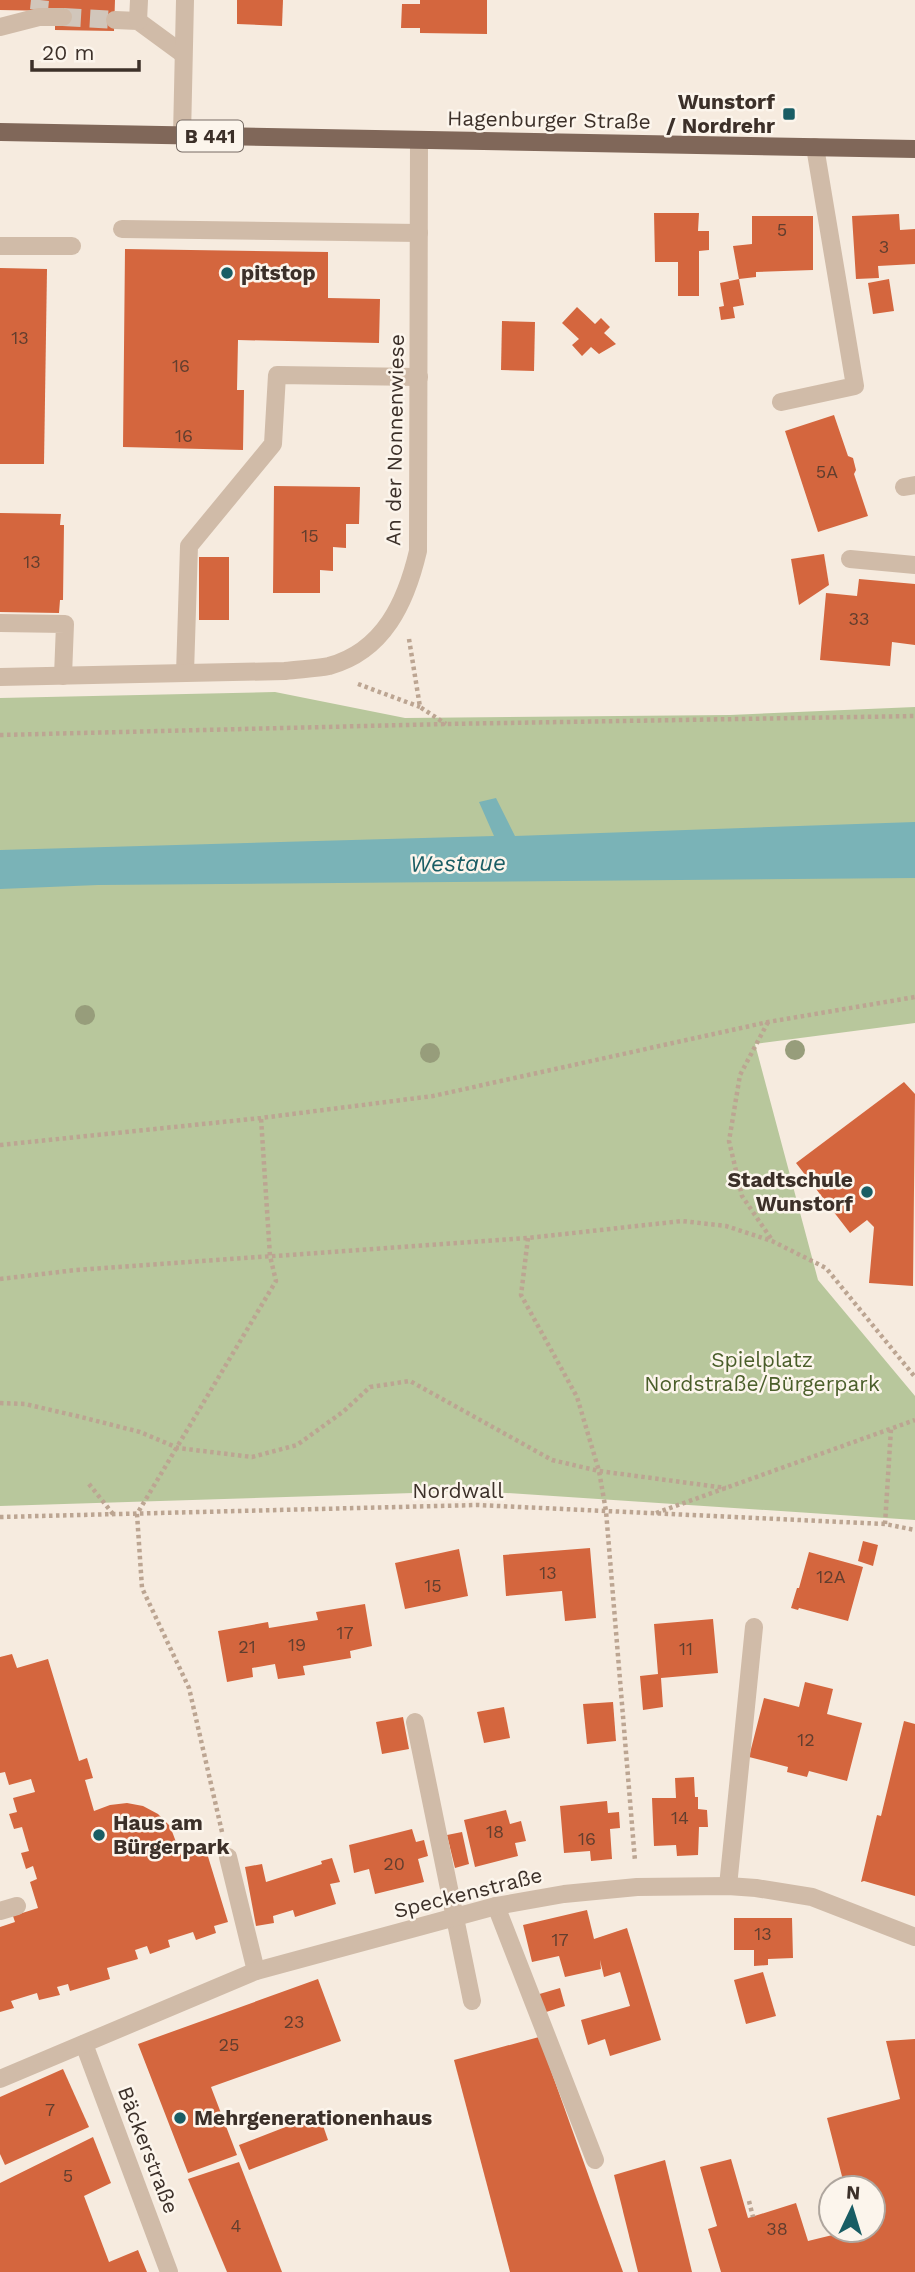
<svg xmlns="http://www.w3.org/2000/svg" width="915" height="2272" font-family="'Work Sans',sans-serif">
<rect width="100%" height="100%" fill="#f6ebdf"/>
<!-- green -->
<path fill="#b8c79c" d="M275,692L405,718L730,715L915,707V1023L755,1044L818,1280L915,1396V1520L477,1491L0,1506V698Z"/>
<!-- water -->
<path fill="#7ab3b7" d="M496,798L515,836L915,822V878L98,885L0,889V850L494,836L479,802Z"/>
<!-- building -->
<g fill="#d4663e">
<path d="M0,0H115L114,31L55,30V11L0,10Z"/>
<path d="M237,0H283L282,26L237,24Z"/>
<path d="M420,0H487V34L420,33V28H401L402,4H420Z"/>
<path d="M654,213H699L698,231H709V250L699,251V296H678V262H655Z"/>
<path d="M899,214L900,230L915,229V264L878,266L879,278L856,279L852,216Z"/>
<path d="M752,216H813V270L756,272V277L739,279L733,246L752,244Z"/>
<path d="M125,249L328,252V298L380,299L379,343L238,340L237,390H244L243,450L123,447Z"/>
<path d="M0,268L47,269L44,464H0Z"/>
<path d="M739,279L744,305L733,307L735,318L721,320L719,307L724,306L720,283Z"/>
<path d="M889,279L894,311L873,314L868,283Z"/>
<path d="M577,307L595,324L601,318L610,327L604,333L616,344L599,354L591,347L582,356L572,345L579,339L562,323Z"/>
<path d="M502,321L535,322L534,371L501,370Z"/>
<path d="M834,415L848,456L853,458L856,470L854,474L868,516L818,532L785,431Z"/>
<path d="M274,486L360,487L359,524H346V548L333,547V571L320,570V593H273Z"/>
<path d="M0,513L61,514L60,525H64L63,600H60L59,613L0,612Z"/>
<path d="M824,554L829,585L799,605L791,559Z"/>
<rect x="199" y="557" width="30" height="63"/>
<path d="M859,579L915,584V645L892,642L890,666L820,660L826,593L857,596Z"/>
<path d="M904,1082L915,1094L913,1286L869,1283L874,1227L867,1220L850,1233L796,1163Z"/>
<path d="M863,1541L878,1545L873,1566L858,1561Z"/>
<path d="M590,1548L596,1618L565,1621L562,1591L506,1596L503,1555Z"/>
<path d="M459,1549L468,1596L405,1609L395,1563Z"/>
<path d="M809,1552L863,1567L848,1621L799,1608L798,1610L791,1608L797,1588H799Z"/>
<path d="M365,1604L372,1646L350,1651L351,1658L303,1666L305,1675L278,1679L275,1664L252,1668L253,1677L227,1682L218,1631L268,1622L269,1628L318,1620L316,1612Z"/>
<path d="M713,1619L718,1673L661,1678L663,1707L643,1710L640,1676L658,1674L654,1624Z"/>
<path d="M12,1654L17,1668L48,1659L79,1761L87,1758L93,1778L85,1780L94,1811L110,1805L127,1803L143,1806L158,1814L170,1826L182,1858L206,1850L228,1922L214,1926L216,1933L196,1940L193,1932L168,1940L170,1947L150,1954L147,1946L135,1950L138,1959L107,1968L110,1979L70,1991L68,1984L57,1987L60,1995L39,2000L37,1993L11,2001L14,2008L0,2012V1927L15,1922L13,1916L38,1908L30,1882L37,1879L33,1866L26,1869L21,1853L29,1851L22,1827L14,1829L9,1814L17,1812L13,1798L35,1792L31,1779L9,1785L5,1772L0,1773V1657Z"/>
<path d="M805,1682L833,1689L827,1714L862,1723L847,1781L809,1771L807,1777L787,1772L788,1767L749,1757L764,1698L799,1707Z"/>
<path d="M613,1702L616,1741L587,1744L583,1704Z"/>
<path d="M504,1707L510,1738L484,1743L477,1712Z"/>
<path d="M403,1717L409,1749L382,1754L376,1722Z"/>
<path d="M904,1721L915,1724V1896L864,1881L861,1882L877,1815L881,1816Z"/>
<path d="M694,1777L695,1797H698V1809L707,1810L708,1827H699L698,1855L677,1856L676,1845L654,1846L652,1798H676L675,1778Z"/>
<path d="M607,1801L608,1813L619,1812L620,1828L610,1829L612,1859L591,1861L590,1851L564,1853L560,1806Z"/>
<path d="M506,1810L510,1824L521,1821L526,1841L515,1843L518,1856L475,1867L464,1820Z"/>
<path d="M412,1829L416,1842L424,1840L428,1856L418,1859L424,1882L375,1894L369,1869L354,1873L349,1845Z"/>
<path d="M462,1832L469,1864L455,1868L447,1835Z"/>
<path d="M332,1858L340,1882L330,1884L336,1904L295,1917L293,1910L273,1916L274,1923L256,1926L245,1867L262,1864L266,1882L322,1864L321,1861Z"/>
<path d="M587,1910L594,1939L627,1928L661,2040L610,2056L605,2039L588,2045L581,2020L630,2006L620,1972L604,1977L600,1960L601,1969L565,1977L559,1956L532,1962L523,1925Z"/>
<path d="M734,1918H792L793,1958L768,1959V1965L754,1966V1950H734Z"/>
<path d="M763,1972L776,2016L746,2024L734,1980Z"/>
<path d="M318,1979L341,2041L211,2087L237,2155L188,2173L138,2044Z"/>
<path d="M560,1988L565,2006L543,2013L536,1995Z"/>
<path d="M539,2037L623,2272H510L454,2060Z"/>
<path d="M915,2039V2272H721L708,2229L717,2226L700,2167L731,2159L748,2218L796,2203L808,2241L853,2230H873V2188H845L827,2118L900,2099L886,2041Z"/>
<path d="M63,2069L89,2127L5,2165L0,2154V2097Z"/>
<path d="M319,2114L328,2140L249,2170L239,2145Z"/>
<path d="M93,2137L111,2183L84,2196L109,2262L138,2250L147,2272H0V2183Z"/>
<path d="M665,2160L692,2272H638L614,2175Z"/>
<path d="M239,2162L282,2272H227L188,2179Z"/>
</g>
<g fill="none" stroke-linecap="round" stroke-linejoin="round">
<!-- minor-tunnel -->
<g stroke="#d1c6bb" stroke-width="18" stroke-dasharray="18 9" stroke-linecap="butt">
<path d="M39,10L40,0"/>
<path d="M63,17L115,20"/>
</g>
<!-- path -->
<g stroke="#bca592" stroke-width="4.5" stroke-dasharray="3.5 3.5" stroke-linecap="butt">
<path d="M409,639L420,707L446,724"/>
<path d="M358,684L420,707"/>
<path d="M0,735L446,724L915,716"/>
<path d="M768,1022L740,1075L729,1141L742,1196L772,1240"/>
<path d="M0,1145L261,1118L433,1096L768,1022L915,997"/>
<path d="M528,1238L521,1295L577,1397L599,1471L606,1511L635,1861"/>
<path d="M0,1279L76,1270L528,1238L682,1221L726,1226L772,1241L826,1268L915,1377"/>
<path d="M0,1403L25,1404L81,1417L140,1432L178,1448L252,1457L297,1445L344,1411L370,1387L410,1381L552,1460L599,1471L726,1488"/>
<path d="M89,1484L113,1514"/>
<path d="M656,1513L915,1420"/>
<path d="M0,1517L477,1505L885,1524L915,1530"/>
<path d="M885,1524L891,1429"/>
<path d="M222,1832L189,1688L142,1588L137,1514L276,1281L270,1256L261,1118"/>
<path d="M749,2201L753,2217"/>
</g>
<!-- minor -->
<g stroke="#d0bba8" stroke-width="18">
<path d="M115,20L138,21L183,54"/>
<path d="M138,21L139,0"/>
<path d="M0,27L39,17H63"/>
<path d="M182,136L185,0"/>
<path d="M122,229L419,233"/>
<path d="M0,246H72"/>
<path d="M781,402L855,386L815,147"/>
<path d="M904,487L915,485"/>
<path d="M850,559L915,565"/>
<path d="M0,623L65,624L63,676"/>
<path d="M185,673L189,546L273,444L277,375L419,377"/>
<path d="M0,677L285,671C299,669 315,669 329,666C384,651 406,602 418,551L419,140"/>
<path d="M415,1722L472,2001"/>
<path d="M228,1857L256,1971"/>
<path d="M728,1886L754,1627"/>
<path d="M496,1906L595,2160"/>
<path d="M0,1911L17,1906"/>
<path d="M84,2044L169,2272"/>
<path d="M0,2079L256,1971L496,1906L564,1894L637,1887L728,1886L756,1888L812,1897L915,1937"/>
</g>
<!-- major -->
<path stroke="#806759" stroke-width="18" d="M0,132L915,149"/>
</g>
<!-- trees -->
<g fill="#979d7b">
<circle cx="85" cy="1015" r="10"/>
<circle cx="795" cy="1050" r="10"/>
<circle cx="430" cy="1053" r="10"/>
</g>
<!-- markers -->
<g fill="#195d64" stroke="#fcf5ec" stroke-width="2.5">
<rect x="782" y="107" width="14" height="14" rx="3.5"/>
<circle cx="227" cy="273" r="7"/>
<circle cx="867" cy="1192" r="7"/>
<circle cx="99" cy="1835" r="7"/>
<circle cx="180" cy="2118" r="7"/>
</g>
<g text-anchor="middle" stroke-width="5" stroke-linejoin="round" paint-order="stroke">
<!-- number labels -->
<g font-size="18" fill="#623e2e">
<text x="782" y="236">5</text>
<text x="884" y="253">3</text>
<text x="20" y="344">13</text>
<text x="181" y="372">16</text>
<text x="184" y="442">16</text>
<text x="827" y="478">5A</text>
<text x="310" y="542">15</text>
<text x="32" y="568">13</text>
<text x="859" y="625">33</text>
<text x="548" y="1579">13</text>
<text x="831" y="1583">12A</text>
<text x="433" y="1592">15</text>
<text x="345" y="1639">17</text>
<text x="297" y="1651">19</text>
<text x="247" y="1653">21</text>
<text x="686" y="1655">11</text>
<text x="806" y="1746">12</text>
<text x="680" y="1824">14</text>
<text x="495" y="1838">18</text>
<text x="587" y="1845">16</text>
<text x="394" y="1870">20</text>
<text x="763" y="1940">13</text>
<text x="560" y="1946">17</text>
<text x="294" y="2028">23</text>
<text x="229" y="2051">25</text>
<text x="50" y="2116">7</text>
<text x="68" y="2182">5</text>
<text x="236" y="2232">4</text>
<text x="777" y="2235">38</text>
</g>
<!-- shield labels -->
<rect fill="#fcf5ec" stroke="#766b64" stroke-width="2" x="177" y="120.5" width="66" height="31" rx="5"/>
<g font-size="19" font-weight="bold" fill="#3c3029">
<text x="210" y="143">B 441</text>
</g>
<!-- poi labels -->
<g font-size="21" font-weight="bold" fill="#3c3029" stroke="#fcf5ec" text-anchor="start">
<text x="775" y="109" text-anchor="end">Wunstorf<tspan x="775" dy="24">/ Nordrehr</tspan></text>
<text x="241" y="280">pitstop</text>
<text x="853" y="1187" text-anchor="end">Stadtschule<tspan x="853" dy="24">Wunstorf</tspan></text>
<text x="113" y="1830">Haus am<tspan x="113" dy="24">Bürgerpark</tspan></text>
<text x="194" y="2125">Mehrgenerationenhaus</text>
</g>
<!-- street labels -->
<g font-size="21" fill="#3c3029" stroke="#fcf5ec">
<text transform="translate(549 120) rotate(1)" y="7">Hagenburger Straße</text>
<text transform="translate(395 440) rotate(-89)" y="7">An der Nonnenwiese</text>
<text x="458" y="1498">Nordwall</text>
<text transform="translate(468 1893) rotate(-14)" y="7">Speckenstraße</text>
<text transform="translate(148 2150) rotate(69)" y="7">Bäckerstraße</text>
</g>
<!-- park labels -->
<g font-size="21" fill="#4a5e2a" stroke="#fcf5ec">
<text x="762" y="1367">Spielplatz<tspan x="762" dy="24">Nordstraße/Bürgerpark</tspan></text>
</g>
<!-- water labels -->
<g font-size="23" font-style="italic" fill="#195d64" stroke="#fcf5ec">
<text transform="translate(458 863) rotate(-1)" y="8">Westaue</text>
</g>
</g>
<!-- north arrow -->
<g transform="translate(852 2209) rotate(4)"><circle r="33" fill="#fcf5ec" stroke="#afa69e" stroke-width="2"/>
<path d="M0-5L12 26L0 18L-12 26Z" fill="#195d64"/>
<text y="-10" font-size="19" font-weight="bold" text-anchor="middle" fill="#3c3029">N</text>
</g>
<!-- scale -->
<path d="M32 60v10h107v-10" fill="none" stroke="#3c3029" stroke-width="3.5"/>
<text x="42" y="60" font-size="21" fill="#3c3029" stroke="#fcf5ec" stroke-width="5" paint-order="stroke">20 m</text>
</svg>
